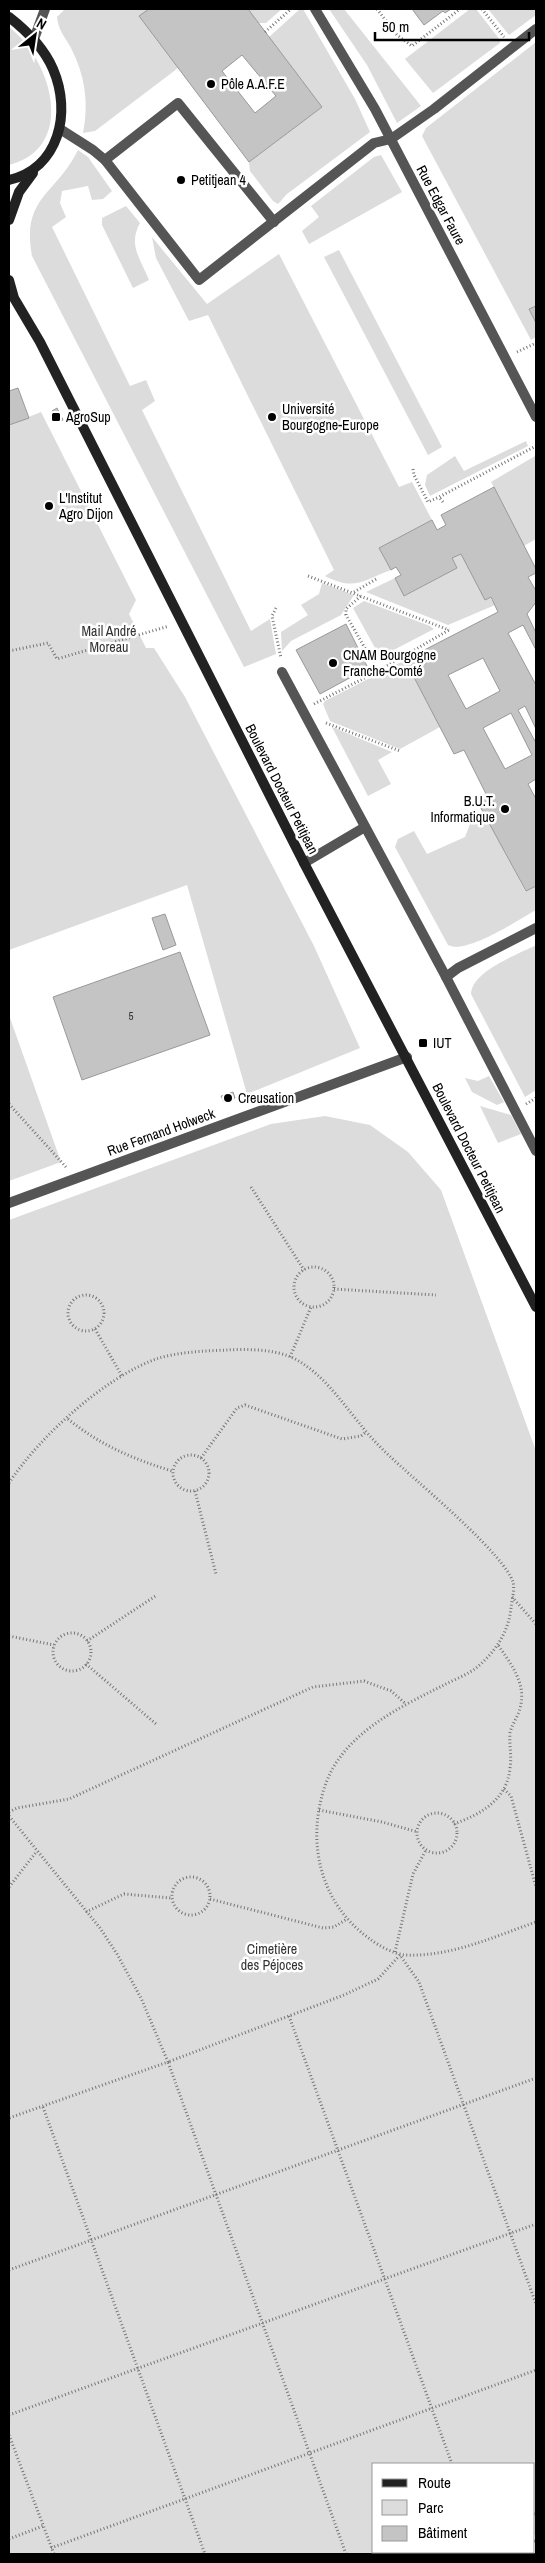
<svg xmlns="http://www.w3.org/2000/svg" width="545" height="2563" font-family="'Archivo Narrow',sans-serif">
<rect width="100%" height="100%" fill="#fff"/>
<!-- green -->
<g fill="#dcdcdc">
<path d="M65,9H149L139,16L178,68L95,131L83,133C89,103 85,75 71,48C65,37 58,30 57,17Z"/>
<path d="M248,9H282L266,23H258Z"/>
<path d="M300,9H303L355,99L370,132L287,194L278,204L273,201L250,171L249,162L322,107L269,37Z"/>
<path d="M329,9H344L421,106L397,123L367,65Z"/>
<path d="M470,9H476L500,40V43L433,93L405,59Z"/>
<path d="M488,9H536V15L509,35Z"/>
<path d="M9,27C51,59 78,147 9,165Z"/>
<path d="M536,42V306L529,309L536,322V337L531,340L422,136L426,128Z"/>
<path d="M78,150L88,157L112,191L103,199L92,200L88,186L62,191L60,203L66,217L52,227L130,386L146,380L155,401L142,410L251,631L270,619L276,654L244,667L32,256C21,197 56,195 78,150Z"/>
<path d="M381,155L402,192L309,244L302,231L319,217L311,206L374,157Z"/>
<path d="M126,206L140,223C128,245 140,258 149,280L133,288L102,225V218Z"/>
<path d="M152,237L207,304L279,254L399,487L412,482L432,520L379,548L391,570C361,581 355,591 325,576L334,570L208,315L189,321L156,258Z"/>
<path d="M339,250L442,447L428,455L324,257Z"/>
<path d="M41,412L136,600L129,614L146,648H154L185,697L314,946L360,1048L247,1094L187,885L9,950V425Z"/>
<path d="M526,441L528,446L430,496L425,485L427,475L455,456L464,471Z"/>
<path d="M535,456L536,539L524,546L491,482Z"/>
<path d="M461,554L495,605L448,625L366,592L395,578L405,596L457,568L452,558Z"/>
<path d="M322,583L354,595L341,615L291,641L282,651L281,632L308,615L301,605L319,594Z"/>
<path d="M364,601L430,626L434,629L380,657L353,608Z"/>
<path d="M405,660L440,727L400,749L330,721L323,704L325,701Z"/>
<path d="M332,727L392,752L378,760L391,784L368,796Z"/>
<path d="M486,816L525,891L536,886V910C518,920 466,955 448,945L395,847L398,839L414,831L427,854L465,837L470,824Z"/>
<path d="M536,945V1090L525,1097L471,994C472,971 517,955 536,945Z"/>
<path d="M9,1015L61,1162L9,1181Z"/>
<path d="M489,1076L504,1102L497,1105L472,1092L465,1078L478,1081Z"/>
<path d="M480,1106L511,1115L521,1134L498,1143Z"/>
<path d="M325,1116L370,1125L408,1152L441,1190L536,1451V2534L534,2535V2464H374V2552H487L481,2554H9V1220L271,1124Z"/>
</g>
<!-- building -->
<g fill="#c4c4c4" stroke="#999" fill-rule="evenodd">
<path d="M149,9H248L322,107L249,162L139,16ZM242,55L276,96L255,113L222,71Z"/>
<path d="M412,9H451L445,13L443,11L424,25Z"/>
<path d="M536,306V323L529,309Z"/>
<path d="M18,388L29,418L9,425V391Z"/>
<path d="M57,408L63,420L57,422L52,411Z"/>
<path d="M494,487L536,569V573L528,577L536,591V602L527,614L536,633V650L523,625L508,633L536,685V729L525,706L518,710L536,743V779L528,784L536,799V886L526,891L476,799L486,794L464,750L454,754L405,660L498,612L491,597L485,600L461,554L452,558L457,568L404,596L395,578L401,575L396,567L391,570L379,548L432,520L437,530L446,525L441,515ZM483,658L500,691L466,709L448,675ZM511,713L532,755L505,769L483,728Z"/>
<path d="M346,624L368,668L320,694L296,650Z"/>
<path d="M165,914L176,945L163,950L152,918Z"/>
<path d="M180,952L210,1035L82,1080L53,997Z"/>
<path d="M233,1092L235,1098L224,1102L221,1096Z"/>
</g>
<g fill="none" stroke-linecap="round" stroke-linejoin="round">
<!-- path -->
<g stroke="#777" stroke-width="3" stroke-dasharray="1 2.5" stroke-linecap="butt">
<path d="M377,9L397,35L412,46L460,9"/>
<path d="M482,9L504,37"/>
<path d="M265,32L291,9"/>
<path d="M517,352L536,343"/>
<path d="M413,469L414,475L428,502L439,497"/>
<path d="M443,502L439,497L536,446"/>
<path d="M308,576L449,630"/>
<path d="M354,592L378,578"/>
<path d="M276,608L272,616L281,658"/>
<path d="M9,651L48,643L57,659L169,626"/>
<path d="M378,671L449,630"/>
<path d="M314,704L378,671L346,615V609L362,595"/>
<path d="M326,723L400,751"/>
<path d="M9,1104L66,1167"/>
<path d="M526,1104L536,1098"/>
<path d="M251,1187L304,1270"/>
<circle cx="314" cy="1287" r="20"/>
<path d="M334,1289L436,1295"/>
<circle cx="86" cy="1313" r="18"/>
<path d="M95,1329L122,1376"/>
<path d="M290,1357L311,1307"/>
<path d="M68,1419C100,1445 133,1459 172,1471"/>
<circle cx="191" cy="1473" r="18"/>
<path d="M201,1458L237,1408L245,1405L342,1439L361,1436L366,1432"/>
<path d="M9,1483C39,1437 104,1378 156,1359C177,1352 204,1351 227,1350C246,1349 272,1349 291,1357C321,1371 340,1400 360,1424C373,1441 389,1456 405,1470C429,1492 504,1555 513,1582C515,1589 512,1600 511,1608C509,1631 495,1653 476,1668C467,1675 453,1680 442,1686C398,1708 344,1734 326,1783C305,1841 320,1904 370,1939C379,1946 394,1954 405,1955C451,1957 493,1937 536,1922"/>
<path d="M195,1491L216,1574"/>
<path d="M512,1597L536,1624"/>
<circle cx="72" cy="1652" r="19"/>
<path d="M9,1636L54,1645"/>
<path d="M87,1641L157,1595"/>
<path d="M86,1664L156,1724"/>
<path d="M504,1789L511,1796L536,1887"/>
<path d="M319,1810L382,1822L418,1832"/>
<path d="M9,1812L17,1808L69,1799L313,1687L364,1681L391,1691L406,1704"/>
<circle cx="437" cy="1833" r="20"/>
<path d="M9,1816L100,1928L117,1954L141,1998L168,2062L9,2118"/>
<path d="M454,1824C481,1814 507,1800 510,1768C512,1756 509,1745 510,1733C512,1724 518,1717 520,1708C527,1684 511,1664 498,1645"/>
<circle cx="191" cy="1896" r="19"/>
<path d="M9,1887L37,1851"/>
<path d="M210,1899L323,1928L334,1927L347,1919"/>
<path d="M86,1912L124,1894L171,1898"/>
<path d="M395,1952L413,1874L426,1850"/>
<path d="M289,2016L452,2464"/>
<path d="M43,2107L205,2554"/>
<path d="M9,2270L536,2078"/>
<path d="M9,2415L536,2224"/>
<path d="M9,2435L54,2554"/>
<path d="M534,2514L536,2513"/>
<path d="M9,2539L43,2526"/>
<path d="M534,2541H536"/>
<path d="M51,2548L536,2370"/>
<path d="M346,2554L168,2062L344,1995L378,1979L400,1955L419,1982L536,2304"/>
<path d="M423,2554L429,2552"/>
<path d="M499,2554L506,2552"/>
</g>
<!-- service -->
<g stroke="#555" stroke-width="10">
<path d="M315,9L375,109L536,417"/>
<path d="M34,39L45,9"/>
<path d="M60,129L93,150L105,160L199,280L374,143L391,139L434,109L536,29"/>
<path d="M105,160L178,103L274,222"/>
<path d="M282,672L446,977"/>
<path d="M304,863L365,827"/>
<path d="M536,928L458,968L446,977L536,1151"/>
</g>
<!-- tertiary -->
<path stroke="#555" stroke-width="10" d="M9,1203L407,1057"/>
<!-- secondary -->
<g stroke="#222" stroke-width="10">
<path d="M9,17C27,31 44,48 53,69C72,113 59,168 9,180"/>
<path d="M9,220L19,192L33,173"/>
<path d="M9,280L14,298L40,342L304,863L536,1307"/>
</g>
</g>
<!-- markers -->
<g fill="#000" stroke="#fff" stroke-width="2">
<circle cx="211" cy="84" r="5"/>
<circle cx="181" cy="180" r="5"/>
<rect x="51" y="412" width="10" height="10" rx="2.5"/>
<circle cx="272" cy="417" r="5"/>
<circle cx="49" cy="506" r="5"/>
<circle cx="333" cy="663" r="5"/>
<circle cx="505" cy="809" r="5"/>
<rect x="418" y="1038" width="10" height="10" rx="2.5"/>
<circle cx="228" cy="1098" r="5"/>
</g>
<g text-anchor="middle" stroke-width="5" stroke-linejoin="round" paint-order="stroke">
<!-- number labels -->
<g font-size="11" fill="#313131">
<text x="131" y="1020">5</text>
</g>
<!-- poi labels -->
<g font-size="14" fill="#000" stroke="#fff" text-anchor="start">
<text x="221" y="89">Pôle A.A.F.E</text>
<text x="191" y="185">Petitjean 4</text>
<text x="282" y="414">Université<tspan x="282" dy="16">Bourgogne-Europe</tspan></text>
<text x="66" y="422">AgroSup</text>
<text x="59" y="503">L'Institut<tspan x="59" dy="16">Agro Dijon</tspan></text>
<text x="343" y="660">CNAM Bourgogne<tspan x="343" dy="16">Franche-Comté</tspan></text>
<text x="495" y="806" text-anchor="end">B.U.T.<tspan x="495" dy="16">Informatique</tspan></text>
<text x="433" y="1048">IUT</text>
<text x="238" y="1103">Creusation</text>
</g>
<!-- street labels -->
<g font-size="14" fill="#000" stroke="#fff">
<text transform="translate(441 205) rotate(62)" y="5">Rue Edgar Faure</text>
<text transform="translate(282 789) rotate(63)" y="5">Boulevard Docteur Petitjean</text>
<text transform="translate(161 1132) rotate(-20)" y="5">Rue Fernand Holweck</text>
<text transform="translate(469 1148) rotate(63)" y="5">Boulevard Docteur Petitjean</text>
</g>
<!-- park labels -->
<g font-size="14" fill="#333" stroke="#fff">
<text x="109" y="636">Mail André<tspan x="109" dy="16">Moreau</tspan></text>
<text x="272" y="1954">Cimetière<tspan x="272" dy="16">des Péjoces</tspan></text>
</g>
</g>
<!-- border -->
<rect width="545" height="2563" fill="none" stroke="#000000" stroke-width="20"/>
<!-- legend -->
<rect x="372" y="2463" width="162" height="90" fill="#ffffff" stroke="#999999"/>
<rect x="382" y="2479" width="25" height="8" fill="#222222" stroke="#999999"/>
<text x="418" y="2488" font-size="15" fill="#000000">Route</text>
<rect x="382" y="2500" width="25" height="15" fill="#dcdcdc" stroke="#999999"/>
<text x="418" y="2513" font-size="15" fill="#000000">Parc</text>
<rect x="382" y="2526" width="25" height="15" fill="#c4c4c4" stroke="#999999"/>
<text x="418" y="2538" font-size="15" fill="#000000">Bâtiment</text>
<!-- north arrow -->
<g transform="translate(35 35) rotate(30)" stroke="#ffffff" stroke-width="4" paint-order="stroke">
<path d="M0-4L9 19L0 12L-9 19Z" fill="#000000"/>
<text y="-8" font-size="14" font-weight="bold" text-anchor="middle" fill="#000000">N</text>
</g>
<!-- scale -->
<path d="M375 32v8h154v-8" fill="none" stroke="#000000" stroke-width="2.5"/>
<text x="382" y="32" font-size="15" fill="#000000" stroke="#ffffff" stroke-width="4" paint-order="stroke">50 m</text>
</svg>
